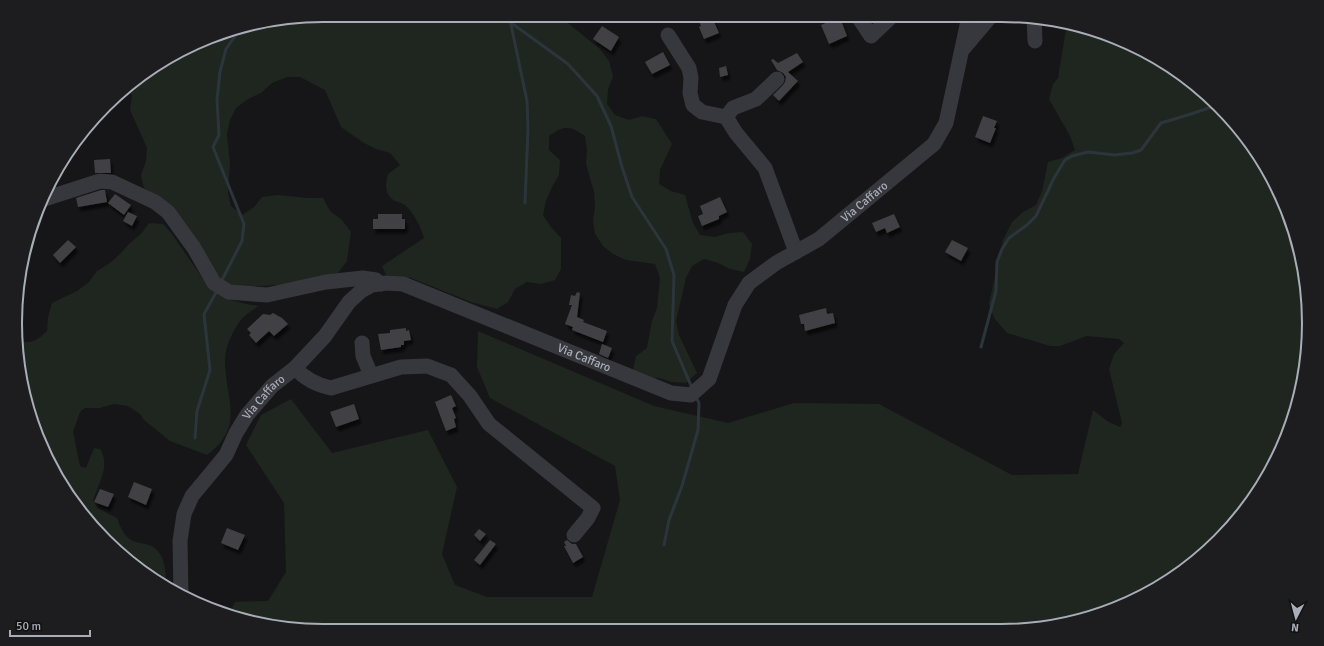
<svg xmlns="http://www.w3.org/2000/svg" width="1324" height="646" font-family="Signika,sans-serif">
<defs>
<filter id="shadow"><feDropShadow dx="2.5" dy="4.5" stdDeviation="1" flood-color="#0009"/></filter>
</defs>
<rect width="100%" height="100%" fill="#161618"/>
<!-- green -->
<g fill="#1e261f">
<path d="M323,15H562L568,23L600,49L609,61L613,76L608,90L607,104L615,115L629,120L642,116L656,119L672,144L660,170L659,184L671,191L685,195L693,223L700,235L715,237L728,233L743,232L752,244L750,259L744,272L730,269L718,263L704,259L692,266L686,278L676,321L679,335L697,373L686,383L672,382L659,378L645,377L633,370L636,356L647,348L652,321L657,308L660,278L655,264L626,260L613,254L603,246L595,234L593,221L595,206L594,192L586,164L587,150L585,136C569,125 565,125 549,136V150L560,160L559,175L552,187L546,201L543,215L551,227L561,238V269L555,280L541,284L527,282L515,289L508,302L497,309L471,302L411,278L386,275L382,266L424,238C420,225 415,215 405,205C401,202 394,202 391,198C384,191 386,182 388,174L400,165L390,153L376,149L364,143L341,127L325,90L300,77H287L272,83L261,93L248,99L236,108L230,120L227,134L230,163L228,193L231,206L242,215L254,207L262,197L278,195L308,198H323L330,211L342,220L351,232L347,261L338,273L290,284L233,288L221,280L173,207L144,188L141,175L146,161L147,148L130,110L132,96L128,87L135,79L224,31Z"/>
<path d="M1067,23L1081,25L1137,47L1188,79L1232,120L1268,169L1293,224L1306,283L1308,343L1299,402L1277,459L1245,511L1188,567L1119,608L1041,628L303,630L244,621L229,615L235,602L268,601L286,572L284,503L246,445L261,415L291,399L332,453L428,430L457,487L442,554L455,585L487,597H592L620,500L615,466L490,398L477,367L478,331L654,406L728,423L794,403L879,404L1012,475L1078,474L1093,410L1107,421L1120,427L1122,423L1109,369L1114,354L1124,343L1119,339L1087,336L1060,346H1050L1007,333L994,318L989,304L1003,240L1012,222L1023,212L1036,205L1042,191L1048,162L1062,158L1075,150L1070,136L1049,99L1053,84L1058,78Z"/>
<path d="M149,223L163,224L172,234L205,282L232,300L246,304L259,306C253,310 244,315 240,321C233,331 225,347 225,360C225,399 246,426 207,455L170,441L144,420L140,414L128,406L114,404L100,408H85L80,412L73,432L80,466L86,468L94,448L100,449C111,466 98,484 93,501L99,509L117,518C120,526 124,537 133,541C138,543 145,543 151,546C165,552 166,572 166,584L105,541L47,459L18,363V340C30,346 39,339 47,331L48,317L52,303L77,291L89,282L97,271L110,263L121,253L130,243L141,234Z"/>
</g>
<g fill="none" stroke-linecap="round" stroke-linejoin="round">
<!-- stream -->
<g stroke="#2c353c" stroke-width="3">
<path d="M509,15L527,101L528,129L525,203"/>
<path d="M510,22L568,64L597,96L611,126L622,167L632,197L666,249L674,275L672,341L692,388"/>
<path d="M221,282L242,241L244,224L213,147L219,135L217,100L220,72L226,49L240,29"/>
<path d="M981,347L996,291L997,262L1002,249L1009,238L1027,225L1036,216L1054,178L1065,160L1072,156L1088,152L1115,155L1132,153L1141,150L1161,123L1191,114L1217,105"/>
<path d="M195,438L197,411L210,370L204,314L218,289"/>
<path d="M664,545L669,520L682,486L698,430L699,403L696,397"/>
</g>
</g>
<!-- building -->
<g fill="#404145" filter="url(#shadow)">
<path d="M696,15H711L719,33L704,39L699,27L701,26Z"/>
<path d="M834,15H839L847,36L829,44L821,25L828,22L827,19Z"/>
<path d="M602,26L619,37L611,51L593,39Z"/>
<path d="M663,52L670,65L652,74L645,62Z"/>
<path d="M797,53L803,62L788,72L798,81L779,101L773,95L783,85L785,82L786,77L783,73L777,70L771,60L773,59L778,63Z"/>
<path d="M726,66L728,75L720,77L719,68Z"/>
<path d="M983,116L997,121L994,128H996L990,143L975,137Z"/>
<path d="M110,159L111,173H95L94,160Z"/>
<path d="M101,190H105L107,202L78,207L76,198Z"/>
<path d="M115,194L131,205L124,215L108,203Z"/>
<path d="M720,197L727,212L719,216V219L702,226L698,216L703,214L700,206Z"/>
<path d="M128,212L137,216L132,226L123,221Z"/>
<path d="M378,214H402V219H405V229H373V219H378Z"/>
<path d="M894,214L900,227L887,233L885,228L876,232L872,223Z"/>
<path d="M68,240L76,247L60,263L53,255Z"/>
<path d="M952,240L968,248L961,261L945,252Z"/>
<path d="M577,292L580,293L577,317L584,320L583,322L607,331L603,342L572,330L573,327L565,324L572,305H569L571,295L575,296Z"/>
<path d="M826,308L827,314L833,313L835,323L805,331L804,324H801L799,315Z"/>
<path d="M273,313L282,318L288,324L274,336L269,331L256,343L249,335L251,333L247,329L263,314L270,315Z"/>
<path d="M406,328V331L409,330L411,340L404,341V345H401V347L381,350L378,334L390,333V330Z"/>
<path d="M602,344L612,348L608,358L599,354Z"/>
<path d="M451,395L456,406L452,408L456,418L454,419L456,427L446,431L435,402Z"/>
<path d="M354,404L359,419L336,427L330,412Z"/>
<path d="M134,482L152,489L146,505L128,497Z"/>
<path d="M100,489L114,494L108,507L94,502Z"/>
<path d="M227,528L245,535L238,550L221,543Z"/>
<path d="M479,529L486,534L480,541L474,535Z"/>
<path d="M490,540L496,544L480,565L474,560Z"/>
<path d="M567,540L572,544H576L583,557L573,563L564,546H566L564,542Z"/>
</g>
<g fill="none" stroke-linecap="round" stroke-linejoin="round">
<!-- minor -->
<g stroke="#37383d" stroke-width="15">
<path d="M857,15L871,36L892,16"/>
<path d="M1034,18L1035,41"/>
<path d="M668,35L689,68L691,78L690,93L693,105L702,112L726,117"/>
<path d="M964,48L991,16"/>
<path d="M777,79L756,99L733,108L726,117L736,133L765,168L796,252"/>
<path d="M41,200L100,181L112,182L155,202L168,212L194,248L214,283L229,292L267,295L326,282L363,278L376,280L381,284"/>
<path d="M362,343L363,356L371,375"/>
<path d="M295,368C304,378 317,385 331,388L401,367L427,366L451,375L470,396L489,424L593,508L588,518L574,535"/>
<path id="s1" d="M181,595L180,541L184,514L192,496L226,455L236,433L247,415L272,386L295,368L325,336L349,302L361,291L372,285L386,283L403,284L671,393L691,395L709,379L735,305L749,283L776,263L819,239L934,144L946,123L969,16"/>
</g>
</g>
<g text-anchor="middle" stroke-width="3" stroke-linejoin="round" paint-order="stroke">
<!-- street labels -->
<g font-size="12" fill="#a8adb8" stroke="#111113">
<text dy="4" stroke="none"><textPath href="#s1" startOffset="992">Via Caffaro</textPath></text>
<text dy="4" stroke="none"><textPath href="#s1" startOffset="608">Via Caffaro</textPath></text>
<text dy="4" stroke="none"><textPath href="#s1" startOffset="224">Via Caffaro</textPath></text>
</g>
</g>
<!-- crop -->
<path d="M0 0H1324V646H0ZM323 22H1001A301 301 0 0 1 1302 323V323A301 301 0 0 1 1001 624H323A301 301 0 0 1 22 323V323A301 301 0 0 1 323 22Z" fill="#1d1d20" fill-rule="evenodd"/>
<path fill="none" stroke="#a8adb8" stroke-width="2" d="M323 22H1001A301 301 0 0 1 1302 323V323A301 301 0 0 1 1001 624H323A301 301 0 0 1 22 323V323A301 301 0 0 1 323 22Z"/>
<!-- north arrow -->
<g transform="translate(1296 618) rotate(186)" stroke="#111113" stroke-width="3" paint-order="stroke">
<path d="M0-3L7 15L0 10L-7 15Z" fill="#a8adb8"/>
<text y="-6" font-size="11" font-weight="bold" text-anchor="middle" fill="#a8adb8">N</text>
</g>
<!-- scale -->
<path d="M10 630v6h80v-6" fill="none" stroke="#a8adb8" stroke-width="2"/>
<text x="16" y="630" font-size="12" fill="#a8adb8" stroke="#111113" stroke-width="3" paint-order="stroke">50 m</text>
</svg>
